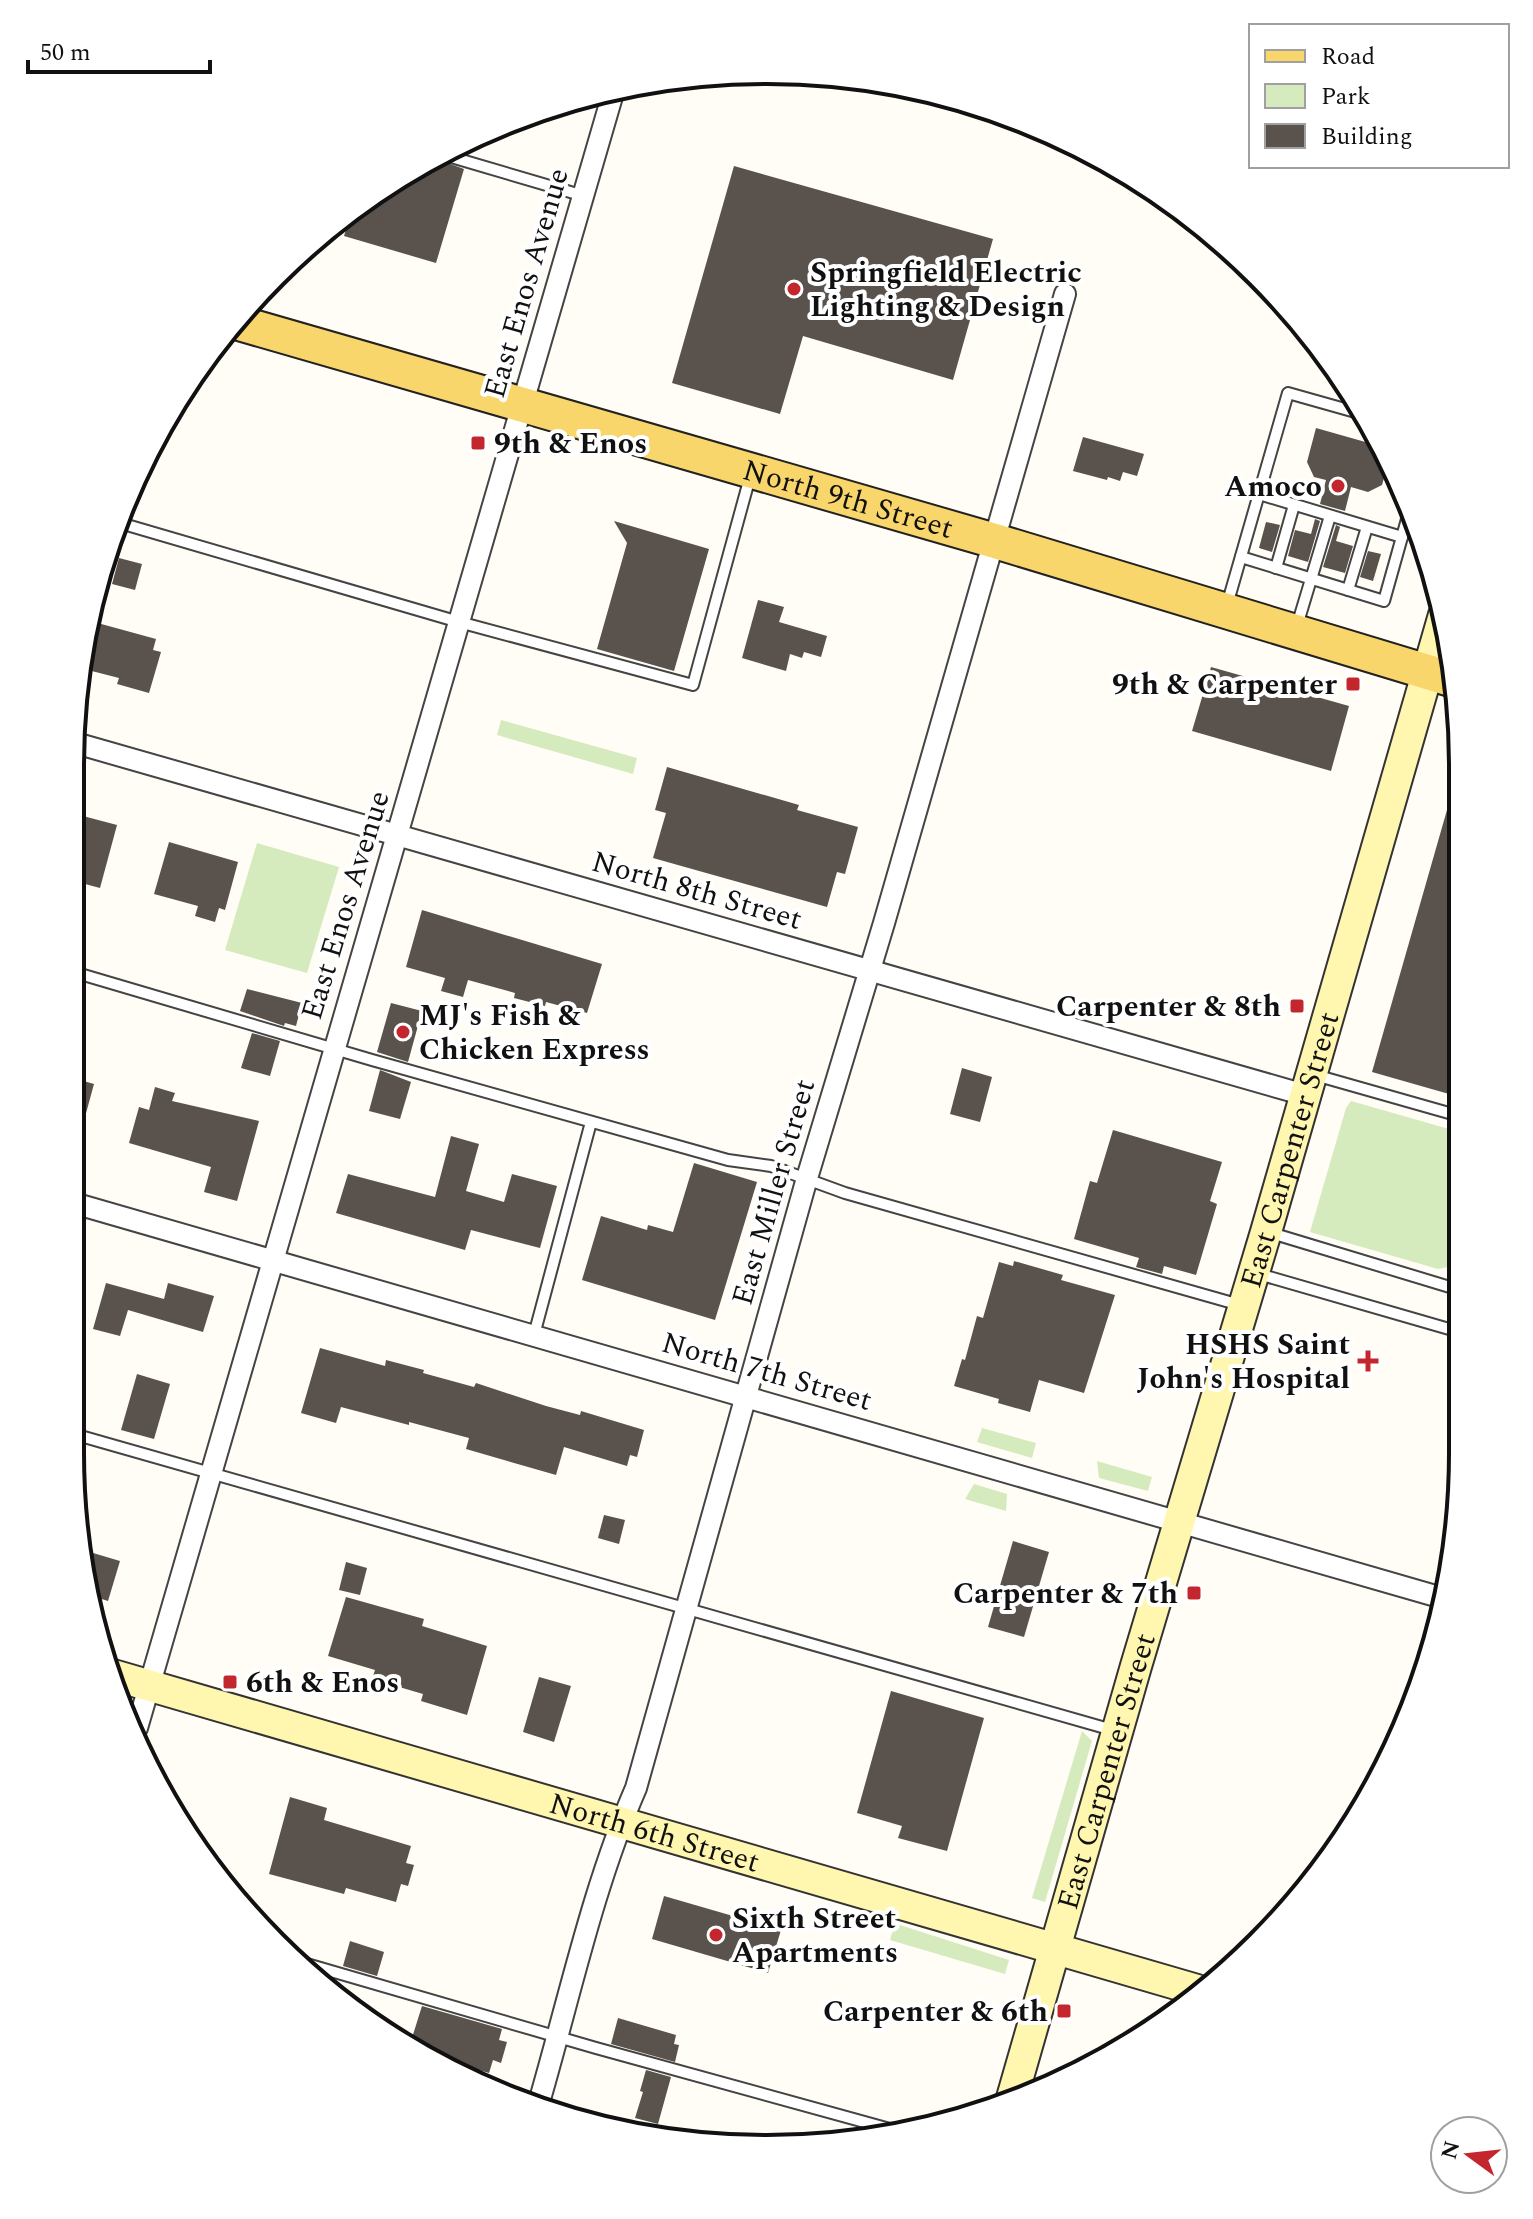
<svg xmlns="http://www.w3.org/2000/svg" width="1533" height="2219" font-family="Spectral,serif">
<rect width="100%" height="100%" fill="#fffdf5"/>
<!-- green -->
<g fill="#d5ebbd">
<path d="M501,720L637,758L633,774L497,735Z"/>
<path d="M257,843L339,867L307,973L225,950Z"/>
<path d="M1351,1101L1463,1133C1463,1167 1472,1242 1448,1267L1438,1269L1310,1232L1346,1108Z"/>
<path d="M982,1428L1036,1443L1032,1458L977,1442Z"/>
<path d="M1097,1461L1152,1477L1148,1491L1099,1478Z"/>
<path d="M974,1484L1007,1494L1006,1511L965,1499Z"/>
<path d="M1082,1731L1092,1741L1045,1902L1032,1898Z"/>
<path d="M900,1925L1009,1960L1005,1974L890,1940L892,1933Z"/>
</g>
<!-- building -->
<g fill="#5a524d">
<path d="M473,138L468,154L452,149Z"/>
<path d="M434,158L464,169L436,263L344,236L352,210L380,187Z"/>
<path d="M734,166L993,239L953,380L803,336L780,414L672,383Z"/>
<path d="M1316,428L1383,447L1390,457L1382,485L1368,492L1351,487L1345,511L1320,504L1326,480L1314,477L1307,462Z"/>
<path d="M1083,437L1144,454L1137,476L1123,472L1120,481L1108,477L1107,480L1073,471Z"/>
<path d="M1315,519L1320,521L1308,562L1288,556L1295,530L1311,534Z"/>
<path d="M614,521L709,549L674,671L597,649L627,543Z"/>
<path d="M1266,522L1280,525L1272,552L1259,548Z"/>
<path d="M1336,525L1340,527L1336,541L1353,546L1345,573L1323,567Z"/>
<path d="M1368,551L1381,554L1373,581L1360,577Z"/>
<path d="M119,558L142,564L135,590L112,584Z"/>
<path d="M758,600L784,607L779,622L827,636L821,657L804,652L802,658L790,654L786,671L742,658Z"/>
<path d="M94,622L156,639L153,650L161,652L149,693L117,684L119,678L80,668L88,633H91Z"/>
<path d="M1211,667L1349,706L1331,771L1192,731Z"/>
<path d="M667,767L799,805L797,810L858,827L845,874L837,872L827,907L653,858L666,813L655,810Z"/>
<path d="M1457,775L1463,776V1098L1372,1072Z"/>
<path d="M83,816L117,825L100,888L70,880V862Z"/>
<path d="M169,842L238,862L225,910L219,908L215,922L195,916L198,906L154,894Z"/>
<path d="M422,910L602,964L587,1013L546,1002L545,1006L514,998L515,993L468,980L463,997L441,991L445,978L406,967Z"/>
<path d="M247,989L302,1003L296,1026L285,1023L284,1026L240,1011Z"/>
<path d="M391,1003L422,1011L408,1062L377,1052Z"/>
<path d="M252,1033L280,1041L270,1076L241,1068Z"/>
<path d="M962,1068L992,1077L980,1122L950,1114Z"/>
<path d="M380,1070L411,1082L400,1119L369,1111Z"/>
<path d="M70,1077L94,1084L76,1150L70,1149Z"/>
<path d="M155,1087L175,1093L172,1101L259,1121L237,1201L204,1192L211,1167L129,1143L139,1107L149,1110Z"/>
<path d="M1113,1130L1222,1162L1210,1201L1217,1204L1196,1275L1164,1266L1162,1274L1136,1267L1139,1258L1074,1239L1090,1181L1097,1183Z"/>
<path d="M451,1136L479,1144L466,1191L504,1202L512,1174L557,1186L540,1248L471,1230L465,1250L336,1213L348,1174L435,1197Z"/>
<path d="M694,1163L757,1182L715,1320L582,1280L601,1216L647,1230L648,1225L673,1232Z"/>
<path d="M1014,1261L1063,1275L1061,1280L1115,1295L1084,1393L1039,1380L1030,1412L998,1403L999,1399L954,1386L962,1359L965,1360L977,1316L983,1318L999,1262L1013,1266Z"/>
<path d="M106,1283L164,1299L168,1283L214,1296L203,1332L128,1310L120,1336L93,1329Z"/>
<path d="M320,1348L385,1366L386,1360L424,1370L423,1373L474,1387L476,1383L546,1406L580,1415L581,1411L644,1430L637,1457L630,1455L627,1466L564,1447L556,1475L466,1449L469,1438L409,1422V1425L341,1407L336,1423L301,1413Z"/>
<path d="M137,1374L170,1384L154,1439L121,1430Z"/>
<path d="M604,1515L625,1520L619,1544L598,1538Z"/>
<path d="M1013,1541L1049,1552L1024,1637L988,1627Z"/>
<path d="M83,1550L120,1561L108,1601L89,1595Z"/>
<path d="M346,1562L367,1568L360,1595L339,1590Z"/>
<path d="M346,1597L424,1619L422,1626L487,1646L467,1715L421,1701L423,1694L372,1679L375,1670L328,1656Z"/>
<path d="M539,1677L571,1686L554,1742L523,1732Z"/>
<path d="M891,1691L984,1718L947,1851L898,1838L902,1826L857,1813Z"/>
<path d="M290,1797L327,1808L324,1820L411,1846L406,1863L414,1865L408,1886L401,1884L396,1902L346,1888L344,1894L269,1874Z"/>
<path d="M664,1896L781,1930L768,1973L652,1939Z"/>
<path d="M350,1941L384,1952L377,1976L343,1966Z"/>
<path d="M422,2006L502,2029L499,2040L507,2042L501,2063L493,2060L489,2073L440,2059L411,2041Z"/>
<path d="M618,2018L676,2035L674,2044L679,2045L675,2062L611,2044Z"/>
<path d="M646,2070L671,2077L658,2124L635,2118L643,2092L640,2091Z"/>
</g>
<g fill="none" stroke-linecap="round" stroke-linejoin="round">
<!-- lane casing -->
<g stroke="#444" stroke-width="14">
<g id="lane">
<path d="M441,154L584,196"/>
<path d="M1259,494L1402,537"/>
<path d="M120,523L459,622L693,685L750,477"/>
<path d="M1241,557L1384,601L1409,512"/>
<path d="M1276,568L1294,505"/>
<path d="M1348,590L1367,527"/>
<path d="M1227,605L1288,393L1359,413"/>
<path d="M1296,629L1330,516"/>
<path d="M70,971L372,1060L728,1160L771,1166L845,1193L1240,1305"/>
<path d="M1315,1075L1463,1117"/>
<path d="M1268,1232L1463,1291"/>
<path d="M1255,1273L1463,1333"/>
<path d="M1455,1290L1463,1264"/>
<path d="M534,1335L591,1122"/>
<path d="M70,1433L1116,1731"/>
<path d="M293,1960L596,2048L908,2134"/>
<path d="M496,2094L538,2106"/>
</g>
</g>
<!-- street casing -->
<g stroke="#444" stroke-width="24">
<g id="street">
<path d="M72,742L1305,1095"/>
<path d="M70,1202L1446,1599"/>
<path d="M137,1728L611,100"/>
<path d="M538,2106C569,2000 592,1889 636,1788L807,1178L884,923L1065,294"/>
</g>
</g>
<!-- secondary casing -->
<g stroke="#333" stroke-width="34">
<g id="secondary">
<path id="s1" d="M113,1675L1197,1990"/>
<path id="s2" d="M1012,2098L1136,1666L1266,1232L1444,615"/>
</g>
</g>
<!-- primary casing -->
<g stroke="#222" stroke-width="38">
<g id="primary">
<path id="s3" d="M239,323L995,541L1454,680"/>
</g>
</g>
<!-- lane -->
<use href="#lane" stroke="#fff" stroke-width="10"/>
<!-- street -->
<use href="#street" stroke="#fff" stroke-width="20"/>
<!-- secondary -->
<use href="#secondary" stroke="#fff6b0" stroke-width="30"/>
<!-- primary -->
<use href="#primary" stroke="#f9d66b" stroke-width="34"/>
<!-- rail casing -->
<g stroke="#c4262e" stroke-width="9">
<path id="rail" d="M892,82L1034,124"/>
</g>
<!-- rail -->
<use href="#rail" stroke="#fff" stroke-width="6" stroke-dasharray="18" stroke-linecap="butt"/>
</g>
<!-- markers -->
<g fill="#c4262e" stroke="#fff" stroke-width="3">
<circle cx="794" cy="289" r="8"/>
<rect x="470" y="435" width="16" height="16" rx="4"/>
<circle cx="1338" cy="486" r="8"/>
<rect x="1345" y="676" width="16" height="16" rx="4"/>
<rect x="1289" y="998" width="16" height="16" rx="4"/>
<circle cx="403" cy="1032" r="8"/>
<path d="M1364 1349h8v8h8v8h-8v8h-8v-8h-8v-8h8z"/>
<rect x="1186" y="1585" width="16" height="16" rx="4"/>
<rect x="222" y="1674" width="16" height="16" rx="4"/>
<circle cx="716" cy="1935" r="8"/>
<rect x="1056" y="2003" width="16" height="16" rx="4"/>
</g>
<g text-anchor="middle" stroke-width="8" stroke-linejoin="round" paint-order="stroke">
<!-- poi labels -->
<g font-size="30" font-weight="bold" fill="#111" stroke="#fff" text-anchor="end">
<text x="810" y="282" text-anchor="start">Springfield Electric<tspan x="810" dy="34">Lighting &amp; Design</tspan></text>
<text x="494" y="453" text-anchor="start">9th &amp; Enos</text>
<text x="1322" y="496">Amoco</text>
<text x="1337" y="694">9th &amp; Carpenter</text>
<text x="1281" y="1016">Carpenter &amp; 8th</text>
<text x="419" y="1025" text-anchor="start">MJ's Fish &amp;<tspan x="419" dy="34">Chicken Express</tspan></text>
<text x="1350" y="1354">HSHS Saint<tspan x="1350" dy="34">John's Hospital</tspan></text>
<text x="1178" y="1603">Carpenter &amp; 7th</text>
<text x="246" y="1692" text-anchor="start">6th &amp; Enos</text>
<text x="732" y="1928" text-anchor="start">Sixth Street<tspan x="732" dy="34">Apartments</tspan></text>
<text x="1048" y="2021">Carpenter &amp; 6th</text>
</g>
<!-- street labels -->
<g font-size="30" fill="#111" stroke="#fff">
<text transform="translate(526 283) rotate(-74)" y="10">East Enos Avenue</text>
<text dy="10" stroke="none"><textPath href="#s3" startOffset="634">North 9th Street</textPath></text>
<text transform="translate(697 890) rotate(16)" y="10">North 8th Street</text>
<text transform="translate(345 905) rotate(-73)" y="10">East Enos Avenue</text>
<text dy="10" stroke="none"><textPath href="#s2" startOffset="988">East Carpenter Street</textPath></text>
<text transform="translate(773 1192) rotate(-74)" y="10">East Miller Street</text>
<text transform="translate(767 1371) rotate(16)" y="10">North 7th Street</text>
<text dy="10" stroke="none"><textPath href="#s2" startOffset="340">East Carpenter Street</textPath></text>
<text dy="10" stroke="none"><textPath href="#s1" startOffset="564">North 6th Street</textPath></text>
</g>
</g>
<!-- crop -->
<path d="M0 0H1533V2219H0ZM766 84H767A682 682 0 0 1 1449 766V1453A682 682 0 0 1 767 2135H766A682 682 0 0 1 84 1453V766A682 682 0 0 1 766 84Z" fill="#fff" fill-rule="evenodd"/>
<path fill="none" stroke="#111" stroke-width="4" d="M766 84H767A682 682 0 0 1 1449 766V1453A682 682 0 0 1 767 2135H766A682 682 0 0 1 84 1453V766A682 682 0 0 1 766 84Z"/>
<!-- legend -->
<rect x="1249" y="24" width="260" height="144" fill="#ffffff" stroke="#a0a0a0" stroke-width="2"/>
<rect x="1265" y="50" width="40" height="12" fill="#f9d66b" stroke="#a0a0a0" stroke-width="2"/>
<text x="1321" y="64" font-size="24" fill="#111111">Road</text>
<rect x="1265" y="84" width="40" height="24" fill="#d5ebbd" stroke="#a0a0a0" stroke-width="2"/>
<text x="1321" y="104" font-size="24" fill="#111111">Park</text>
<rect x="1265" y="124" width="40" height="24" fill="#5a524d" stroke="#a0a0a0" stroke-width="2"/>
<text x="1321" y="144" font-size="24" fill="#111111">Building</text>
<!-- north arrow -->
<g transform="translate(1469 2155) rotate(285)"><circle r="38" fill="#ffffff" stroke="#a0a0a0" stroke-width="2"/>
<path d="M0-6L14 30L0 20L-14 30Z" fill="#c4262e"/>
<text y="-12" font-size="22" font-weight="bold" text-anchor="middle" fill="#111111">N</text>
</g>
<!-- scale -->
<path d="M28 60v12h182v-12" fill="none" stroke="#111111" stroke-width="4"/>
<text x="40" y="60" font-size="24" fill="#111111" stroke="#ffffff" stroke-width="6" paint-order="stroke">50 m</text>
</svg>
